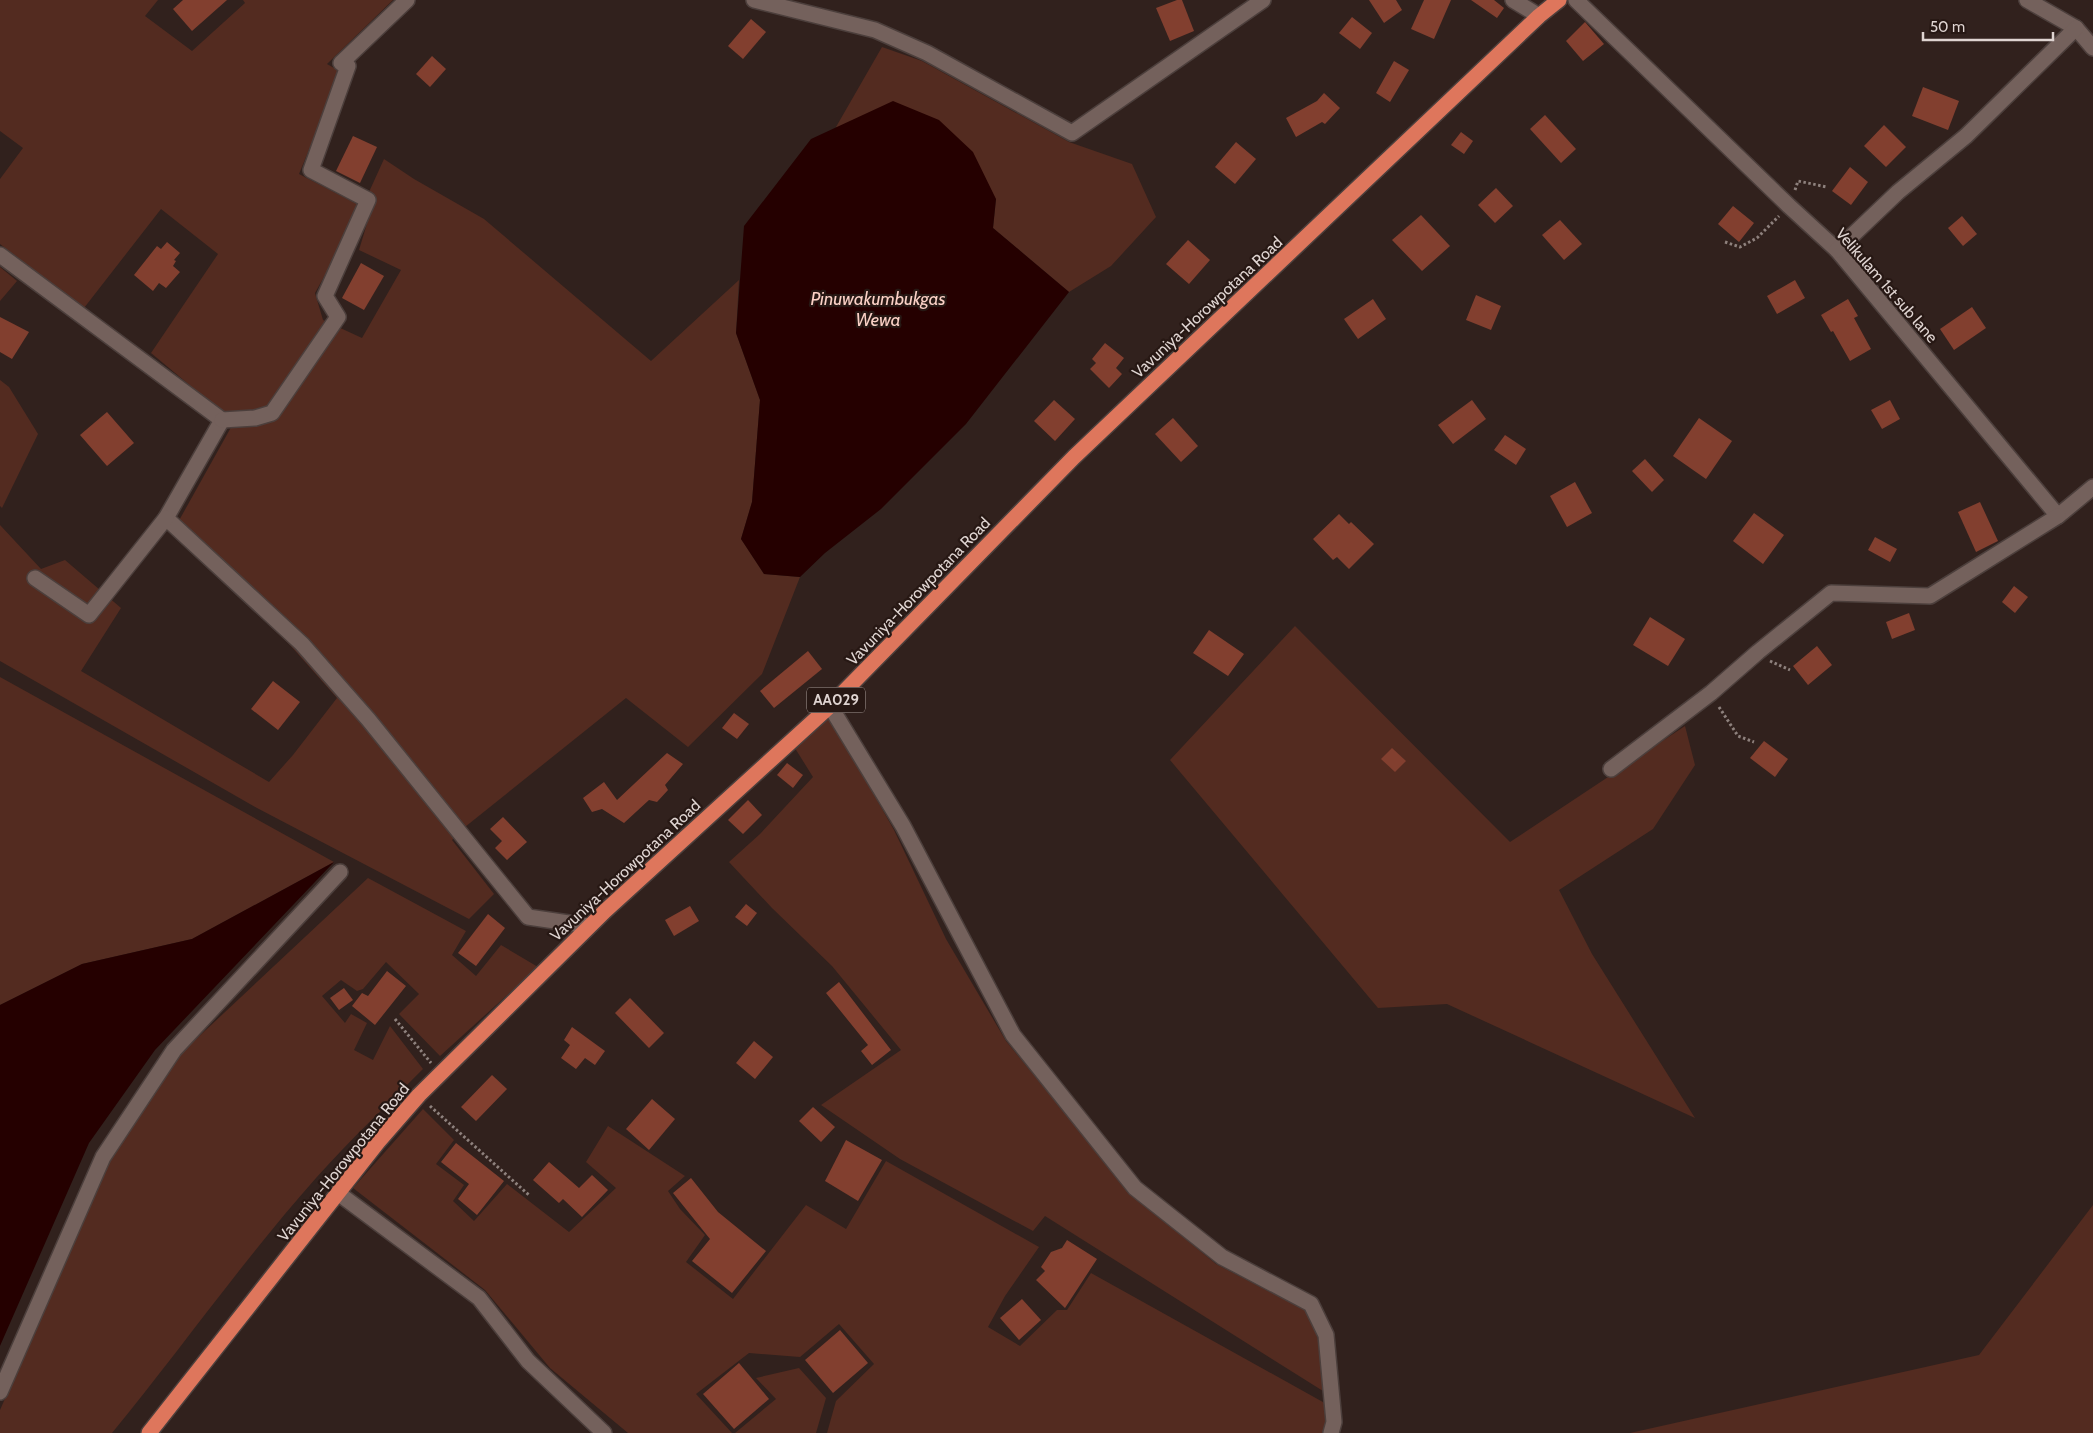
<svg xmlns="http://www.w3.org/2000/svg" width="2093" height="1433" font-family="Cabin,sans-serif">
<rect width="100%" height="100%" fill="#31211d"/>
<!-- green -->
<g fill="#532b20">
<path d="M0,0H158L145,16L192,51L245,3L243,0H393L327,64L341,72L299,174L359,205L340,248L315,293L323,320L362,338L401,270L359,250L375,197L369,192L384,159L414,179L484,219L651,361L739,280L736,333L760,400L752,502L741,539L764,574L800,577L762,674L688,747L626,698L465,827L452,840L494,894L469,919L257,808L0,661V525L41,569L65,560L121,608L81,671L269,782L293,755L337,698L290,645L172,533L234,422L151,353L218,254L161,209L84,308L0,244V179L23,148L0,131Z"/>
<path d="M882,47L922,61L1069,142L1132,164L1156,217L1111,266L1069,292L993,228L996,199L836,127Z"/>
<path d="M0,267L17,281L0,301Z"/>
<path d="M0,380L9,387L38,434L2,508L0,506Z"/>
<path d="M1295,626L1510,842L1685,726L1695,765L1653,829L1559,890L1592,954L1695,1118L1447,1004L1378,1008L1170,760Z"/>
<path d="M0,677L334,862L192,939L82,964L0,1005Z"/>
<path d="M829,715L894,830L946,939L1006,1041L1130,1193L1216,1264L1309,1312L1320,1346L1323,1391L1045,1216L1033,1231L900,1159L821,1105L901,1050L832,966L772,908L729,862L760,834L813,777L793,745Z"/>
<path d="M368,878L466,931L452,955L476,976L501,945L538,967L440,1056L399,1014L419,994L386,962L363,989L357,991L341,980L322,996L345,1023L351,1014L367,1023L354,1050L373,1060L390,1026L423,1069C387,1105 350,1140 316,1178C244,1259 181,1349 112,1433H0V1410L109,1162L177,1057Z"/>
<path d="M423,1109L454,1140L436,1164L464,1185L453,1201L474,1221L507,1184L569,1232L616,1188L586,1162L608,1126L685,1176L668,1191L680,1209L705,1235L686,1262L733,1299L806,1205L846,1229L886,1161L1039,1247L1005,1296L988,1327L1020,1346L1057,1310H1067L1091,1273L1330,1406L1325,1433H827L836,1401L874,1364L839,1324L800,1357L749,1353L696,1394L732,1433H628L550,1368L485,1290L353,1188Z"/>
<path d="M2093,1205V1433H1630L1979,1355Z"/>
<path d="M799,1368L826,1398L816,1433H735L776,1399L756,1378Z"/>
</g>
<!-- water -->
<g fill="#250000">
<path d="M893,101L939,120L973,152L996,199L993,228L1069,292L966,424L881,509L825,553L800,577L764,574L741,539L752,502L760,400L736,333L744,226L811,139Z"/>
<path d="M334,862L155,1050L89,1143L0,1346V1005L82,964L192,939Z"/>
</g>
<!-- building -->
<g fill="#823f2f">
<path d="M183,0H227L192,31L173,9Z"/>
<path d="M1177,0H1182L1194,31L1170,41L1156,8Z"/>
<path d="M1369,0H1396L1402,10L1384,23Z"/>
<path d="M1424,0H1451L1434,39L1411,29Z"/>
<path d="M1471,0H1494L1504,8L1497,18Z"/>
<path d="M1352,17L1372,33L1360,49L1339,33Z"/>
<path d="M751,19L766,32L743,59L728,46Z"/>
<path d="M1585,22L1604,44L1583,61L1566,41Z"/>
<path d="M432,56L446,69L430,87L416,74Z"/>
<path d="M1394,61L1409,70L1390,102L1376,93Z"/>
<path d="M1923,87L1959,101L1948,130L1912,116Z"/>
<path d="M1324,93L1340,108L1325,124L1322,122L1296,137L1286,118L1317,101Z"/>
<path d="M1545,115L1576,149L1561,163L1530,129Z"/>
<path d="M1884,125L1906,147L1886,167L1864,146Z"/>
<path d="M1461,132L1473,141L1464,154L1451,145Z"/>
<path d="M353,136L377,147L360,183L336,171Z"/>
<path d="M1236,142L1256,159L1235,184L1215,167Z"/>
<path d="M1850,167L1868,182L1851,205L1832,191Z"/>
<path d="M1496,188L1513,206L1495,223L1478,205Z"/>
<path d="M1733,206L1754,223L1739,242L1718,224Z"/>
<path d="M1421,215L1450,246L1422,271L1392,240Z"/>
<path d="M1962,216L1977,234L1963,246L1948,228Z"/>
<path d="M1560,220L1582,244L1564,260L1542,235Z"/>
<path d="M1188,240L1210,260L1189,284L1166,264Z"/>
<path d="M167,242L180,253L174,260L176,261L173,266L180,272L166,288L159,283L153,291L134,275L157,246L161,249Z"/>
<path d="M361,263L384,276L364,310L342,298Z"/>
<path d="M1795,280L1805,298L1777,314L1767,296Z"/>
<path d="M1476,295L1501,306L1491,330L1466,320Z"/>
<path d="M1373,299L1386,319L1358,339L1344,319Z"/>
<path d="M1848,299L1858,316L1854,318L1871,349L1850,361L1833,331L1831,332L1821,315Z"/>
<path d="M1972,307L1986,328L1954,350L1940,329Z"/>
<path d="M0,317L29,332L12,359L0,352Z"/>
<path d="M1105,343L1124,358L1116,368L1122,374L1109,388L1090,369L1096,363L1092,359Z"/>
<path d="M1054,400L1075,419L1055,441L1034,421Z"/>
<path d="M1472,400L1486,419L1453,444L1438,425Z"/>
<path d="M1890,400L1900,419L1882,429L1871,410Z"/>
<path d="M107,412L134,443L107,466L80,435Z"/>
<path d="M1173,418L1198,446L1181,462L1155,434Z"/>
<path d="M1699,418L1732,441L1706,479L1673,456Z"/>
<path d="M1505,435L1526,449L1516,465L1494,450Z"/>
<path d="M1645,459L1664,480L1652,492L1632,471Z"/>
<path d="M1575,482L1592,513L1567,527L1550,496Z"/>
<path d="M1980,502L1998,541L1976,552L1958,512Z"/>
<path d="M1754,513L1784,535L1763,564L1733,541Z"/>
<path d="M1339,514L1349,524L1351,522L1374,544L1349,569L1337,557L1333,560L1313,539Z"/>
<path d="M1875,537L1897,549L1890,562L1868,550Z"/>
<path d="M2014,586L2028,597L2015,613L2002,602Z"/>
<path d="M1909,613L1915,630L1892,639L1886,622Z"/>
<path d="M1650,617L1685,639L1668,666L1633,645Z"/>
<path d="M1209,630L1244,654L1228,676L1193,653Z"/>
<path d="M1817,646L1832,665L1808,685L1793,666Z"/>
<path d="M808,651L822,669L774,708L760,691Z"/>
<path d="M273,681L300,702L278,730L251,709Z"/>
<path d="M734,713L749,724L737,739L722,728Z"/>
<path d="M1764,741L1788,759L1775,777L1750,758Z"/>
<path d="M1392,748L1406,761L1395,772L1381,759Z"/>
<path d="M667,753L683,764L665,785L668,790L657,802L649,800L624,823L602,809L592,812L583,798L604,782L617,800Z"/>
<path d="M787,763L803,775L793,788L777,775Z"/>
<path d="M748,800L762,815L743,834L728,820Z"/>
<path d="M503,817L527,842L507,860L495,848L502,841L490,829Z"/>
<path d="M746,904L757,913L747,926L735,917Z"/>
<path d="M690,906L699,921L674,936L665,920Z"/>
<path d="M488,914L505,928L476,966L458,953Z"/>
<path d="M387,971L406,986L375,1025L352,1006L362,993L368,996Z"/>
<path d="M839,982L891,1050L872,1065L861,1051L868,1045L826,993Z"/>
<path d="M344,988L353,1000L339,1010L330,998Z"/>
<path d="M630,998L664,1033L649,1048L615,1013Z"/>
<path d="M572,1027L605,1051L595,1065L585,1058L576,1069L561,1058L570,1045L564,1040Z"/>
<path d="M754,1041L773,1057L755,1079L736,1063Z"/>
<path d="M492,1075L507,1089L476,1121L461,1107Z"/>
<path d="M652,1099L675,1119L649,1150L626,1129Z"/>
<path d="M813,1107L835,1127L821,1142L799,1121Z"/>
<path d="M846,1140L882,1160L858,1201L825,1181Z"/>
<path d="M456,1143L504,1181L477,1215L458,1199L469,1184L441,1162Z"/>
<path d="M549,1162L579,1188L592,1175L608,1190L582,1217L563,1199L559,1203L533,1180Z"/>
<path d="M691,1178L718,1212L766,1251L732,1293L692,1261L710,1239L673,1193Z"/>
<path d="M1067,1240L1097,1259L1065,1308L1036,1280L1045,1271L1041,1267L1051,1252L1062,1248Z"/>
<path d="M1022,1299L1041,1320L1019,1340L1000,1318Z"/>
<path d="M840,1330L868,1363L833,1393L805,1360Z"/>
<path d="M739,1363L769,1399L734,1429L703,1394Z"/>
</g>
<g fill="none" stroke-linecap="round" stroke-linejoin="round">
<!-- minor casing -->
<g stroke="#4c3f3c" stroke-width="18">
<g id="minor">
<path d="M754,0L875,30L927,53L1072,133L1263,0"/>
<path d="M1513,0L1539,16"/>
<path d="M1576,0L1789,206L1837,250L2058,516L2093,487"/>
<path d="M2027,0L2076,28L2093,48"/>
<path d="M1837,250L1898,192L1966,136L2076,28"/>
<path d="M0,255L222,420L166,518L302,644L368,719L528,917L589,926"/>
<path d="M222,420L255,418L272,413L338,317L325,296L368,200L311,170L348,66L341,63L407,0"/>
<path d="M35,578L89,615L166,518"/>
<path d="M830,706L903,826L1013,1035L1135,1188L1222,1257L1311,1304L1326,1335L1334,1422L1331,1433"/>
<path d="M1611,769L1711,693L1758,652L1831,593L1930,596L2058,516"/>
<path d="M338,1193L479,1298L528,1361L604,1433"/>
<path d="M0,1392L103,1157L174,1050L340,872"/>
</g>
</g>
<!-- highway casing -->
<g stroke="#4c3f3c" stroke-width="18">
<path id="highway" d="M149,1433L378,1142L419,1095L605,911L830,706L1074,457L1539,16L1559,0"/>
</g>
<!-- path -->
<g stroke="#8e817d" stroke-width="3" stroke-dasharray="2.5 2.5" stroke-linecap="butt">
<path d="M1795,190L1798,181L1827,187"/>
<path d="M1725,242L1740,247L1757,238L1779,216"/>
<path d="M1770,661L1790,670"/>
<path d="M1719,707L1738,736L1754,742"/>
<path d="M395,1019L431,1063"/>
<path d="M430,1106L530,1196"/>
</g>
<!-- minor -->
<use href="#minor" stroke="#74615c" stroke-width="15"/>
<!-- highway -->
<use href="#highway" stroke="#de765c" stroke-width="15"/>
</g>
<g text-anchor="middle" stroke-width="4.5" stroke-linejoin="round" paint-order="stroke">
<!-- shield labels -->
<rect fill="#271814" stroke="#a89c98" stroke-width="1" x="807" y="687.5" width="58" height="25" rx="4"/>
<g font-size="15" font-weight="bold" fill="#dfd4d1">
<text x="836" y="705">AA029</text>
</g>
<!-- street labels -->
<g font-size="16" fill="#dfd4d1" stroke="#271814">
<text transform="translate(1887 285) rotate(49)" y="6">Velikulam 1st sub lane</text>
<text transform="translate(1207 307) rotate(-43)" y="6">Vavuniya-Horowpotana Road</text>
<text transform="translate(918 591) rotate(-46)" y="6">Vavuniya-Horowpotana Road</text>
<text transform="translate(625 870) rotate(-43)" y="6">Vavuniya-Horowpotana Road</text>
<text transform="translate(343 1162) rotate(-51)" y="6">Vavuniya-Horowpotana Road</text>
</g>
<!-- water labels -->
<g font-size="18" font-style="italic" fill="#fbd1c6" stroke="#271814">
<text x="878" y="305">Pinuwakumbukgas<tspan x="878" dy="21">Wewa</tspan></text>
</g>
</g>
<!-- scale -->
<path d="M1923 32v8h130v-8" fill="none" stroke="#dfd4d1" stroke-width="2.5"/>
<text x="1930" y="32" font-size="15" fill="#dfd4d1" stroke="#271814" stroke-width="4" paint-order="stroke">50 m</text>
</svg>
